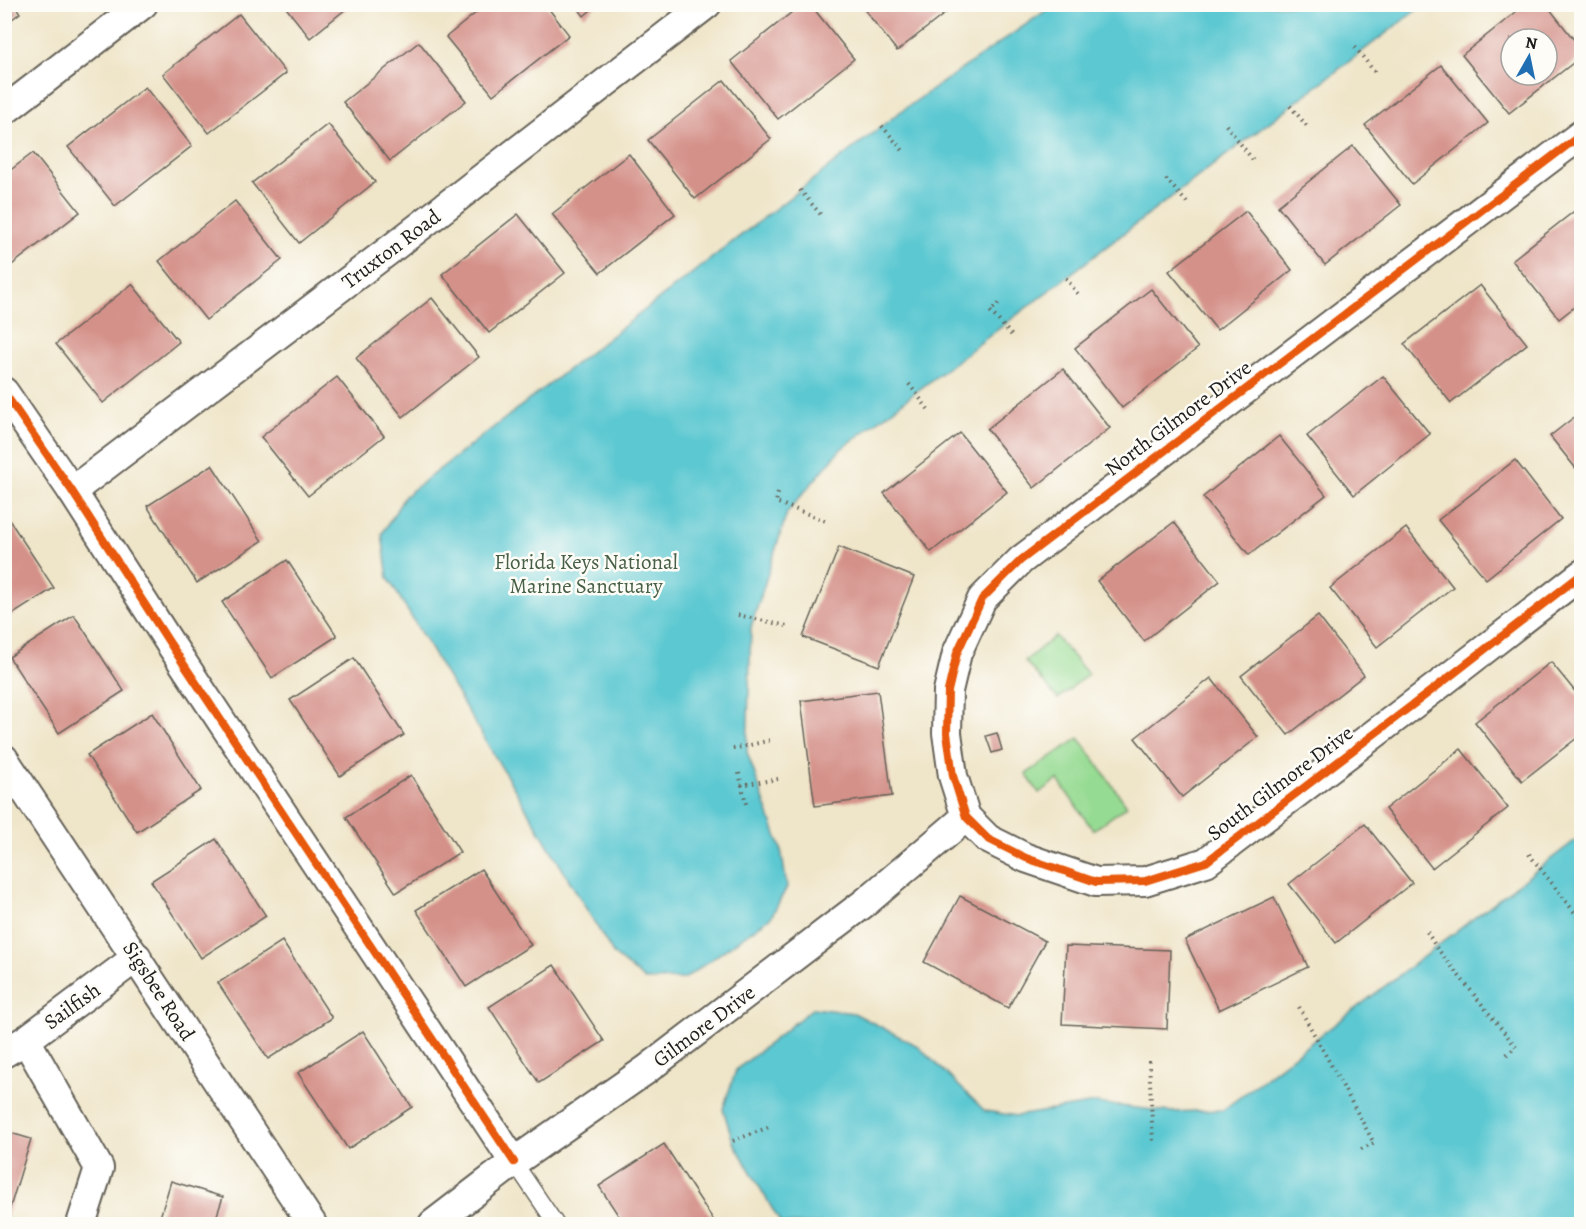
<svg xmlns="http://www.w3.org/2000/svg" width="1586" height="1229" font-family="Alegreya,serif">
<rect width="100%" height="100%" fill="#fdfcf7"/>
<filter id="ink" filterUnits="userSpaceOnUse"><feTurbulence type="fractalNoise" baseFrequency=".0167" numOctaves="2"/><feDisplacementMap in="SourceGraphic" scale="12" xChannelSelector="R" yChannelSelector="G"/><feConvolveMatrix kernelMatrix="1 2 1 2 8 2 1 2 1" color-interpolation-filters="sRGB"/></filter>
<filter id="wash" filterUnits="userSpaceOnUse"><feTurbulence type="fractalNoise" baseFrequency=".008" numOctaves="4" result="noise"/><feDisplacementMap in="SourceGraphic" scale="24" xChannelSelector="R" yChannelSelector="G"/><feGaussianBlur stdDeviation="1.35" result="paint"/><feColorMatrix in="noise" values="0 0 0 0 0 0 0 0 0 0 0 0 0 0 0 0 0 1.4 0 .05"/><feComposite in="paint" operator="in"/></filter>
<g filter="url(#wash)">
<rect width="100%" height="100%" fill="#efe5c9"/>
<!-- green -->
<g fill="#96db93" stroke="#597c58" stroke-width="1.5">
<path d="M1055,636L1088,674L1058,699L1025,661Z"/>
<path d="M1079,738L1127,806L1093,830L1058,780L1039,793L1026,774Z"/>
</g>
<!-- water -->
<g fill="#5bc8d1" stroke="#3c7276" stroke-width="1.5">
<path d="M1054,5H1423L840,450L791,508L787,513L751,627L747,752L781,849L787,887L771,917L684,979L645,980L614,955L388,578L382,534L405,496L900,112Z"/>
<path d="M1581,836V1224H781L733,1141L723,1109L736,1070L813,1008L854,1013L918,1046L985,1111L1017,1116L1095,1103L1170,1112L1223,1110Z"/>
</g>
<g id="blocks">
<!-- building -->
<g fill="#d49189" fill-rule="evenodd">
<path d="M4,4H14L20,13L4,25Z"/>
<path d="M283,4H352L310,38Z"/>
<path d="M487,4H545L569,35L493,95L446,37Z"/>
<path d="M575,4H598L584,16Z"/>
<path d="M802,4H810L854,59L778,119L731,61Z"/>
<path d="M860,4H957L897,51Z"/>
<path d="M1526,4H1546L1582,50V56L1509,113L1462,55ZM1511,39H1547V75H1511Z"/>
<path d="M239,14L286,73L209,133L163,74Z"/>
<path d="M419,42L466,101L390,161L343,102Z"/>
<path d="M1441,65L1488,123L1412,184L1365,125Z"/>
<path d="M724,80L771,139L695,199L648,140Z"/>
<path d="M145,87L192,146L115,206L68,147Z"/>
<path d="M328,124L375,182L299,243L252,183Z"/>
<path d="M1353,146L1401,205L1325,265L1278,206Z"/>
<path d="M33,153L80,212L4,271V175Z"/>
<path d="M629,154L675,214L600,273L552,214Z"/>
<path d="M235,201L282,260L206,320L159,261Z"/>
<path d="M1582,205V301L1559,319L1512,260Z"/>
<path d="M1246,211L1292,270L1217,330L1169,271Z"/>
<path d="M518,214L565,273L489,333L442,274Z"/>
<path d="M132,284L179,342L103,403L56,344Z"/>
<path d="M1480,285L1527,344L1451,403L1404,344Z"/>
<path d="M1151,289L1198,348L1122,408L1075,348Z"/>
<path d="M432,298L479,357L403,417L356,358Z"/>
<path d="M1063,369L1110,428L1034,488L987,429Z"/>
<path d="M1383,376L1430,434L1354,495L1307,436Z"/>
<path d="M337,377L384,436L308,496L261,437Z"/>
<path d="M1582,411V476L1550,436Z"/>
<path d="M960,433L1007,492L931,552L884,493Z"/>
<path d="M1279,436L1326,495L1249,555L1203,497Z"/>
<path d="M1515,460L1561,519L1486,579L1438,520Z"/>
<path d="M212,465L262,541L197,583L147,506Z"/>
<path d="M4,512L54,588L4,620Z"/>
<path d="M1174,522L1220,581L1144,641L1097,581Z"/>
<path d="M1406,528L1453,587L1377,647L1330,588Z"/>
<path d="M839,547L914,577L879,666L803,637Z"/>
<path d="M287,560L337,636L272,678L222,602Z"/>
<path d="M74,615L124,691L59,733L9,657Z"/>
<path d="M1318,616L1364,675L1288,735L1241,676Z"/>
<path d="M354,658L404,735L340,776L290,700Z"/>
<path d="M1551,662L1582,700V734L1522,781L1475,722Z"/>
<path d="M1211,678L1258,737L1182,797L1135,738Z"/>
<path d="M878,691L892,796L815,806L801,701Z"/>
<path d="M152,713L201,790L137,832L87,755Z"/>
<path d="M997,733L1002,750L992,753L986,736Z"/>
<path d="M1461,749L1508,808L1432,868L1385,809Z"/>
<path d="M411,775L460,852L396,893L346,817Z"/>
<path d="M1365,824L1412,883L1336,943L1289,884Z"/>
<path d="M216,839L266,916L201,958L151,881Z"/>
<path d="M481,869L531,945L466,987L416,910Z"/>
<path d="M960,896L1045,941L1008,1008L924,962Z"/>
<path d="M1274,897L1308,967L1219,1010L1185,940Z"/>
<path d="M282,941L332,1018L268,1059L218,983Z"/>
<path d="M1066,946L1170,950L1167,1029L1062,1024Z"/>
<path d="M554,965L604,1041L539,1083L489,1007Z"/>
<path d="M363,1031L412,1107L348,1149L298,1073Z"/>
<path d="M4,1131L31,1139L5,1224H4Z"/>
<path d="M664,1144L714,1221L708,1224H624L599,1186Z"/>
<path d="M171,1181L223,1197L214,1224H158Z"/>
</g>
</g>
</g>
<g filter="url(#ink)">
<use href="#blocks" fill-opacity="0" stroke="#666259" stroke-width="1.5"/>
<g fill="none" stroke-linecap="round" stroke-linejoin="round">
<!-- service casing -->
<g stroke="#666259" stroke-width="18">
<path id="service" d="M514,1162L556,1224"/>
</g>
<!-- minor casing -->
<g stroke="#666259" stroke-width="32">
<g id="minor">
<path d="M4,111L143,4"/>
<path d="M1582,134L1021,560L982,599L957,653L948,691L947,733L953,776L966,817L988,839L1026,858L1096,882L1145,881L1206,862L1444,681L1582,574"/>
<path d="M4,392L72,491L169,642L514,1162"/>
<path d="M72,491L396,245L707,4"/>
<path d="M4,759L312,1224"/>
<path d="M26,1040L99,1168L81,1224"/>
<path d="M4,1053L26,1040L137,957"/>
<path d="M433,1224L514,1162L646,1070L867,901L966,817"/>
</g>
</g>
<!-- path -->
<g stroke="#666259" stroke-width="4" stroke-dasharray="1.5 4.5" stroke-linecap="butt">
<path d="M1355,47L1377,75"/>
<path d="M1290,106L1307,126"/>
<path d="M1226,125L1253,160"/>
<path d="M882,126L905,153"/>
<path d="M1166,179L1189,205"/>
<path d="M800,190L821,215"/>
<path d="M1066,278L1080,297"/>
<path d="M999,304L990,311L1014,338"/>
<path d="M909,384L928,409"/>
<path d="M778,493L776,502L826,521"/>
<path d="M738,615L787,626"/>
<path d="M733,749L771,740"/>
<path d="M739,773L747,808"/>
<path d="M741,785L778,779"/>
<path d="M1578,839L1582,843"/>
<path d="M1529,854L1582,922"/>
<path d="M1427,932L1436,947L1516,1047L1505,1056"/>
<path d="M1299,1007L1374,1143L1361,1149"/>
<path d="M1149,1061L1153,1142"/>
<path d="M733,1141L769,1127"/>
</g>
<!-- service -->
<use href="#service" stroke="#fff" stroke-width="15"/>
<!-- minor -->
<use href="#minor" stroke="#fff" stroke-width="28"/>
<!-- cycleway casing -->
<g stroke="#fdfcf7" stroke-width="11">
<g id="cycleway">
<path d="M1582,134L1021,560L982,599L957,653L948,691L947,733L953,776L966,817L988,839L1026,858L1096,882L1145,881L1206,862L1444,681L1582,574"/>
<path d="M4,392L72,491L169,642L514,1162"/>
</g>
</g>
<!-- cycleway -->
<use href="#cycleway" stroke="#e8590c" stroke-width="8"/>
</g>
</g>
<g text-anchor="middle" stroke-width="5" stroke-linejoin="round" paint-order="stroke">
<!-- street labels -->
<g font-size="21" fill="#1c1c1c" stroke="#fdfcf7">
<text transform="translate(391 249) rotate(-37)" y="7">Truxton Road</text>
<text transform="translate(1178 418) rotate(-37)" y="7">North Gilmore Drive</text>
<text transform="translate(1280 783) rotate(-37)" y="7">South Gilmore Drive</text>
<text transform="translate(159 991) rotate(57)" y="7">Sigsbee Road</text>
<text transform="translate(72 1006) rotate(-36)" y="7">Sailfish</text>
<text transform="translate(704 1026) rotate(-37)" y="7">Gilmore Drive</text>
</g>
<!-- park labels -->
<g font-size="21" fill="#475f46" stroke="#fdfcf7">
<text x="586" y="569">Florida Keys National<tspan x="586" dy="24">Marine Sanctuary</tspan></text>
</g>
</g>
<!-- margin -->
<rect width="1586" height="1229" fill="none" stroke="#fdfcf7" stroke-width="24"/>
<!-- north arrow -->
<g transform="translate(1529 57) rotate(9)"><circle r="28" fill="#fdfcf7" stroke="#a3a29f" stroke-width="1.5"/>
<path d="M0-4.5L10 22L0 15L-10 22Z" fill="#1f6fb2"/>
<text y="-9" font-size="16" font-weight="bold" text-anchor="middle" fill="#1c1c1c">N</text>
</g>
</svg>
